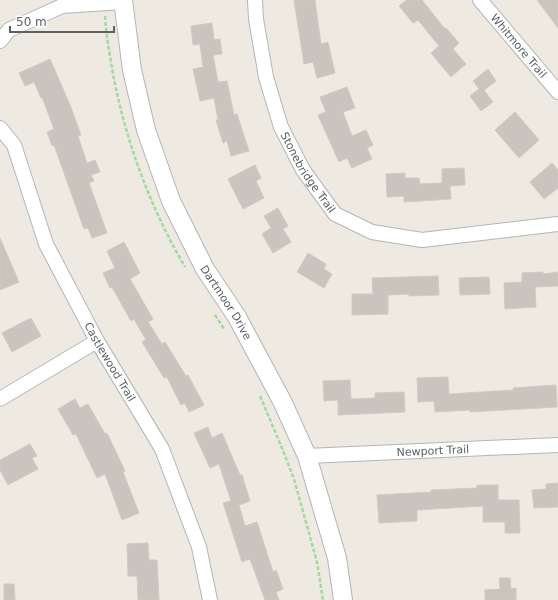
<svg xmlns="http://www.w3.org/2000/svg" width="558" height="600" font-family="'DejaVu Sans',sans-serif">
<rect width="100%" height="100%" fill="#eee9e1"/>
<!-- building -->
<g fill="#c9c4be" stroke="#d3cabf">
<path d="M294,0H315L321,44L328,42L335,73L317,78L313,62L304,64Z"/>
<path d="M407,0H422L445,29L446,28L459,43L453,49L466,64L451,77L431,53L439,46L418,20L413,23L399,6Z"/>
<path d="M537,0H558V28Z"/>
<path d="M212,23L214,40L220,39L222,54L213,55L218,82L227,81L234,115L237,114L249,151L231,156L227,141L223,143L216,120H218L214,98L200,101L193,69L203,67L200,44L193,45L191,26Z"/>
<path d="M50,59L70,105L81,135L78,136L87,163L95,160L100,172L91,175L94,181L89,183L107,233L92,238L88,228L84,229L54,145L52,146L47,132L54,129L42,97L41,98L34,82L25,86L19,73Z"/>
<path d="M488,69L496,81L484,90L493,102L481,111L470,96L479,89L473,81Z"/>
<path d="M347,87L355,108L343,112L352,136L366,130L373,145L367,148L372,159L352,168L347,158L339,162L318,115L326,112L320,97Z"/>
<path d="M515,112L539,140L519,158L495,130Z"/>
<path d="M552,163L558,170V188L544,199L530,182Z"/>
<path d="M255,165L261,178L256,181L264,198L243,209L228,179Z"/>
<path d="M464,168L465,185L450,186L451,199L404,202V196L387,197L386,174L405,173V178H419L420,184L442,183V169Z"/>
<path d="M278,208L288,226L283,229L291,242L273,253L262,234L271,228L264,216Z"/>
<path d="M0,238L19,282L0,290Z"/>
<path d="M124,242L140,273L130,279L153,319L148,322L162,344L165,342L186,376L188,375L204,405L189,412L185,403L181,405L167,377L164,378L142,342L146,340L134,319L131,321L112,287L110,288L103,273L115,268L107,251Z"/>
<path d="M308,253L326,264L324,269L332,274L324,288L297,272Z"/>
<path d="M543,272V274L558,272V286L535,287L536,307L505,309L504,283L522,282V273Z"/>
<path d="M438,276L439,295L409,296V294L388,295V314L352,315V294H373L372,278Z"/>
<path d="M489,277L490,294L460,295L459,278Z"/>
<path d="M31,318L41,336L12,352L2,333Z"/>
<path d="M448,377L449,394L514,390L513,388L556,385L557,407L470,412V410L435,412L434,401L418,402L417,378Z"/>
<path d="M350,380L351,399L375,398V393L404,392L405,412L338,415V400L324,401L323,381Z"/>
<path d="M75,399L80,408L88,404L105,434L107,433L125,471L123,472L139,513L122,520L105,474L97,478L76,434L73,435L58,409Z"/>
<path d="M208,427L212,438L222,433L240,475H242L250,501L239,505L245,526L257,522L273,572L276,570L283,589L276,592L279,600H265L250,559L242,562L223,503L231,501L219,464L210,468L194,433Z"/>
<path d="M30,444L37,456L32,458L38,469L8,485L0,470V460Z"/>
<path d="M558,483V507L534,508L532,490L546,489V484Z"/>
<path d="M477,485H498V500H519L520,533H505V522H483V506L417,510V521L379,523L377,495L431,492V490L477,488Z"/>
<path d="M148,543L149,560H157L159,600H138L137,576H128L127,544Z"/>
<path d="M499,578H510L511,589L516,588V600H485V590L500,589Z"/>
<path d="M4,584H14L15,600H4Z"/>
</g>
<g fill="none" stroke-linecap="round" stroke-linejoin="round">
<!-- minor casing -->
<g stroke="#b2b6ba" stroke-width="16">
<g id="minor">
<path id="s1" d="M255,0L256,19L266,77L281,127L303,170L335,214L372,232L422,240L558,224"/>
<path id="s2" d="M480,0L558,92"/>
<path d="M0,41L9,30L62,6L123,2"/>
<path id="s3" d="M0,128L14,145L46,244L97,341L162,449L199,547L210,600"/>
<path d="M0,399L97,341"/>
<path id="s4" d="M307,456L558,445"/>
</g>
</g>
<!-- tertiary casing -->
<g stroke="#b2b6ba" stroke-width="20">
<g id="tertiary">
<path id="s5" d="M123,0L132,70L146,130L171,201L205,269L237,317L282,401L307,456L337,558L343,600"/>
</g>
</g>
<!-- path -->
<g stroke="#9ddba3" stroke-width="2.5" stroke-dasharray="4 2" stroke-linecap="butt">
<path d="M105,16C106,36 110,55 113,74C126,142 150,207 185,267"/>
<path d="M215,315L224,329"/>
<path d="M260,396L282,448L294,479L317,562L323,600"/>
</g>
<!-- minor -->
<use href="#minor" stroke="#fff" stroke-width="14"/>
<!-- tertiary -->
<use href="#tertiary" stroke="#fff" stroke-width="18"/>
</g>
<g text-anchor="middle" stroke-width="3" stroke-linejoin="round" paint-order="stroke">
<!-- street labels -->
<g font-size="11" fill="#5a6064" stroke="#fff">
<text dy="4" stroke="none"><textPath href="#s2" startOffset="60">Whitmore Trail</textPath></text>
<text dy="4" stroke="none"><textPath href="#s1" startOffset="183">Stonebridge Trail</textPath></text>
<text dy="4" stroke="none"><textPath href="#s5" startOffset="323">Dartmoor Drive</textPath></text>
<text dy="4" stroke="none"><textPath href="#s3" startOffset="260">Castlewood Trail</textPath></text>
<text dy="4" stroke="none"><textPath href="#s4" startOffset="126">Newport Trail</textPath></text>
</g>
</g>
<!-- scale -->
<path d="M10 26v6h104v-6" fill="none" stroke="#5a6064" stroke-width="2"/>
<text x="16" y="26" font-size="12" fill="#5a6064" stroke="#ffffff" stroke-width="3" paint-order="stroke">50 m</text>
</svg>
